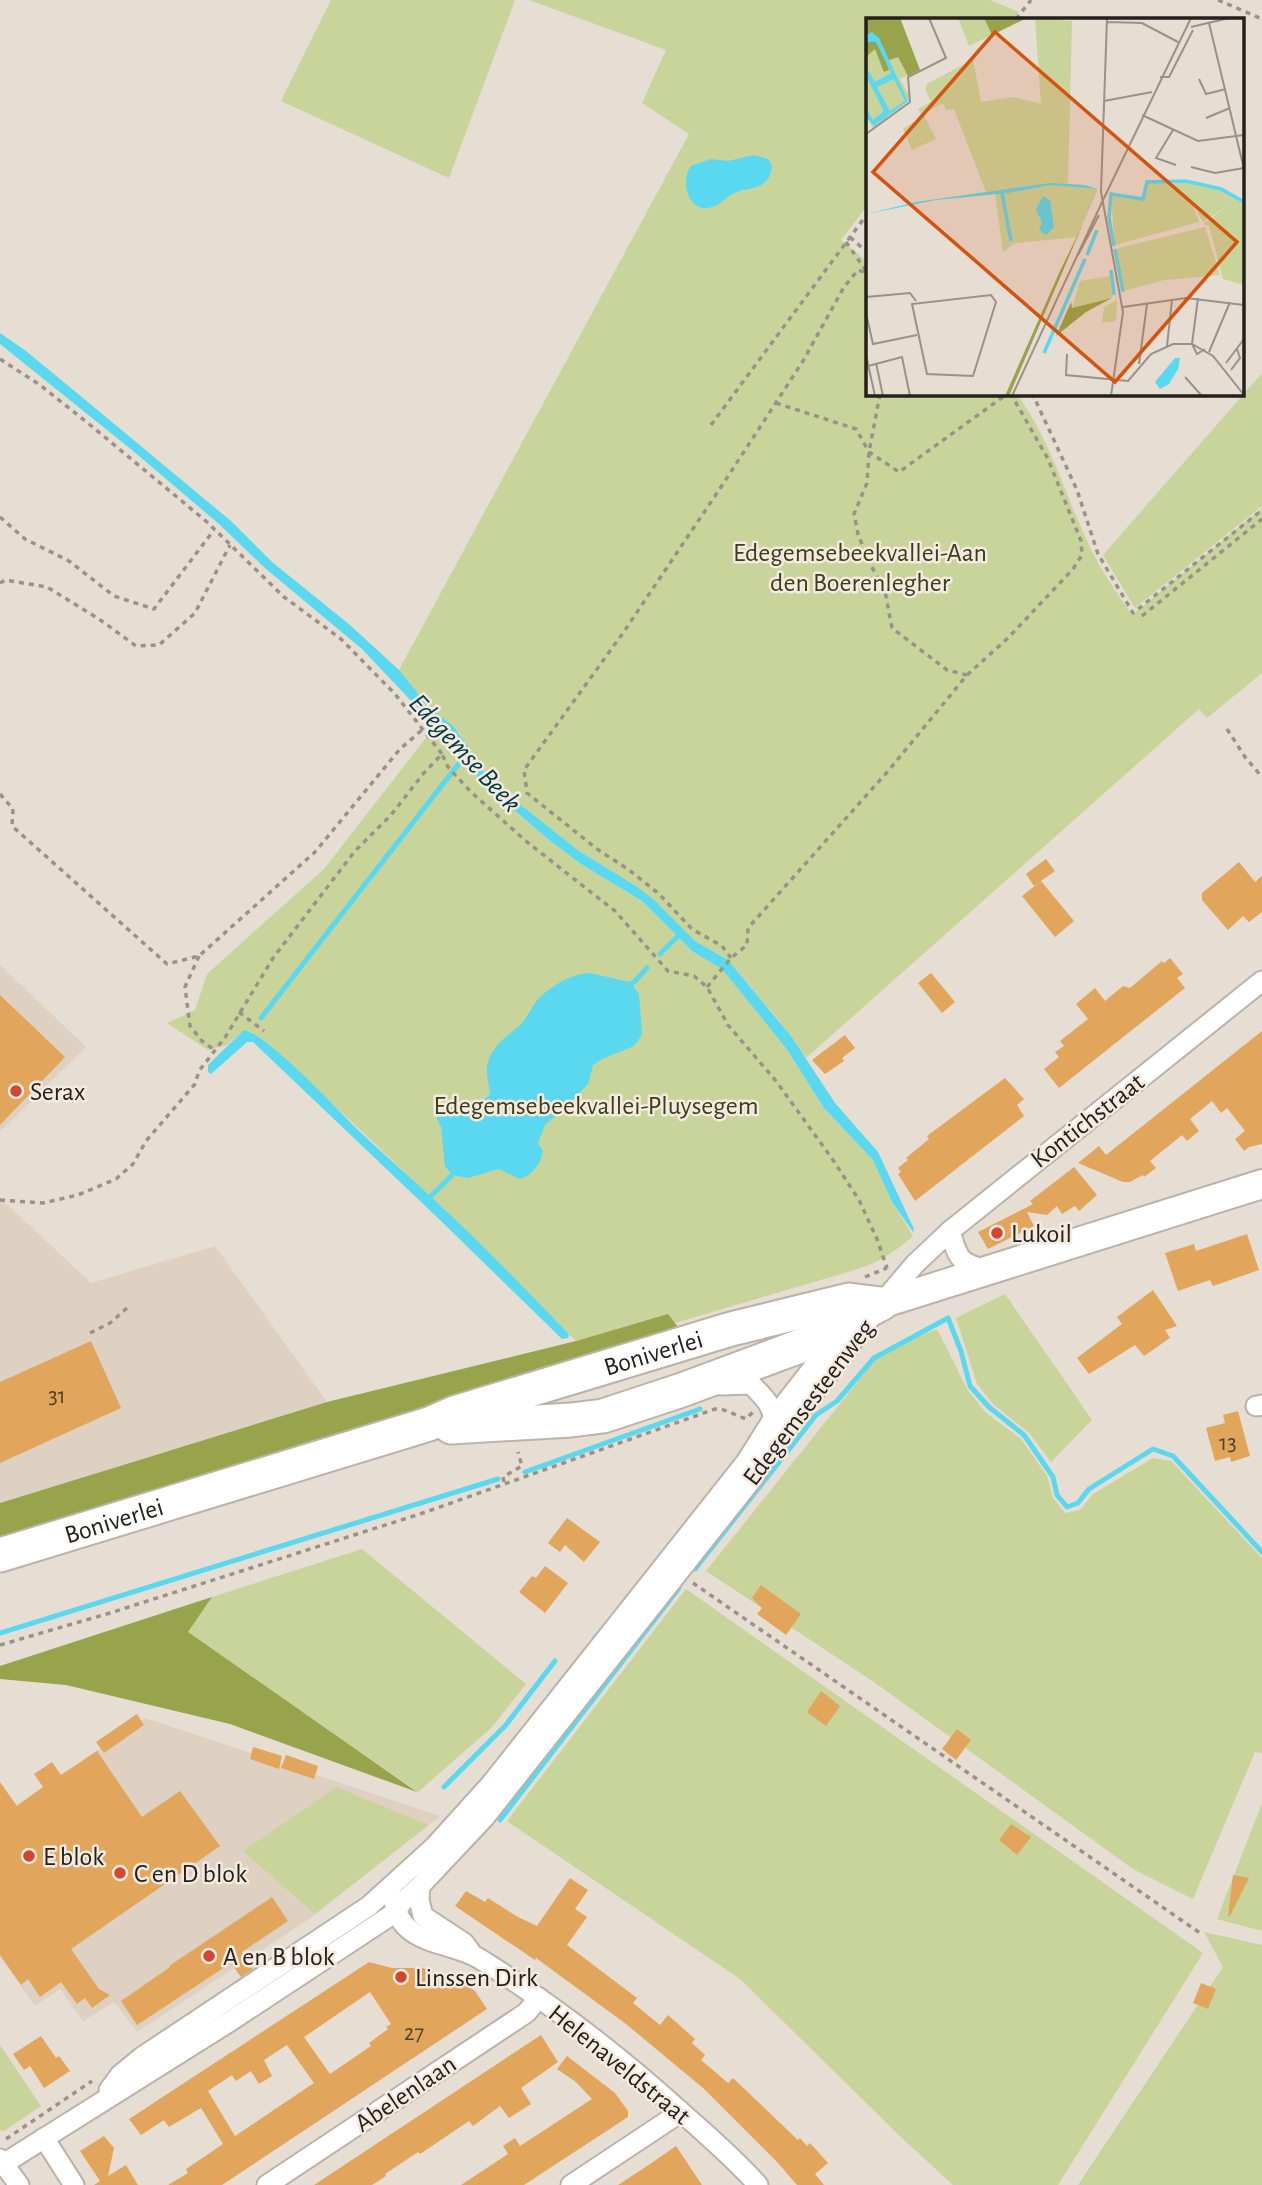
<svg xmlns="http://www.w3.org/2000/svg" width="1262" height="2185" font-family="'Alegreya Sans',sans-serif">
<rect width="100%" height="100%" fill="#e6ddd3"/>
<!-- built -->
<g fill="#dfd1c1">
<path d="M0,965L86,1047L0,1132Z"/>
<path d="M0,1198L91,1283L215,1246L327,1402L0,1503Z"/>
<path d="M145,1718L440,1816L309,1919L137,2032L114,2002L83,2021L60,1989L35,2006L0,1957V1816Z"/>
</g>
<!-- green -->
<g fill="#c9d49b">
<path d="M331,0H515L449,178L281,101Z"/>
<path d="M529,0H990L1019,12L1013,19H868V205L841,240L868,262V394H1017C1052,444 1064,492 1089,545C1100,569 1117,593 1132,615L1262,508V673L1207,718L1199,709L806,1058L781,1023L728,960L695,941L636,886L579,851L493,783L478,765L460,734L430,708L399,670L689,134L642,103L666,50Z"/>
<path d="M1262,373V506L1135,608L1103,555Z"/>
<path d="M436,725L460,750L481,781L549,840L581,864L642,901L692,951L722,969L786,1048L824,1108L873,1160L892,1202L913,1236C896,1251 880,1262 858,1269L675,1323L668,1314L576,1341L442,1207L270,1045L250,1032L244,1030L227,1045L208,1050L167,1023L195,1010L207,974L324,869Z"/>
<path d="M1005,1294L1092,1420L1051,1462L1029,1433L993,1404L977,1384L956,1318Z"/>
<path d="M937,1329L967,1389L985,1412L1021,1439L1047,1476L1053,1498L1065,1513L1080,1510L1093,1494L1153,1458L1171,1461L1262,1558V1753L1255,1752L1193,1899L1133,1869L874,1682L706,1571L875,1360L899,1344Z"/>
<path d="M362,1549L526,1684L492,1727L418,1792L187,1632L212,1597Z"/>
<path d="M686,1589L1203,1953L1058,2185H953L904,2140L740,1979L507,1821Z"/>
<path d="M336,1787L429,1825L315,1914L243,1851Z"/>
<path d="M1262,1803V1931L1217,1919Z"/>
<path d="M1204,1932L1262,1945V2185H1078L1223,1967Z"/>
<path d="M0,2045L41,2106L4,2131L0,2130Z"/>
</g>
<!-- forest -->
<g fill="#97a44b">
<path d="M668,1314L682,1332L451,1396L423,1410L0,1539V1503L327,1402L576,1341Z"/>
<path d="M212,1597L188,1632L417,1792L230,1724L66,1685L0,1679V1666Z"/>
</g>
<!-- water -->
<g fill="#59d8f0">
<path d="M754,155L768,159L772,166C769,194 746,185 731,195C722,200 719,207 707,208C686,209 681,179 691,166L711,159L728,161Z"/>
<path d="M0,333L26,351L89,403L231,521L272,562L350,625L399,670L430,708L453,726L467,745L483,771L493,783L579,851L636,886L655,901L695,941L728,960L791,1036L835,1103L878,1152L914,1229L913,1232L892,1202L873,1160L824,1108L786,1048L722,969L692,951L642,901L581,864L549,840L490,789L481,781L450,738L415,705L362,649L265,568L219,524L132,450L0,344Z"/>
<path d="M590,973L630,982L639,994L642,1035L634,1046L602,1059L593,1065L588,1084L564,1109L545,1125L538,1143L543,1151C541,1163 533,1175 520,1179L499,1169L468,1178L452,1175L445,1166L441,1127L437,1119L438,1113C459,1101 468,1116 490,1094C489,1084 485,1071 488,1062C493,1045 507,1036 519,1026C528,1018 531,1007 538,999C552,985 571,974 590,973Z"/>
<path d="M244,1030C268,1035 334,1106 355,1127C383,1154 413,1179 441,1206C485,1247 527,1291 569,1334L568,1338L562,1339L439,1219L253,1042H247L211,1074L208,1072V1065Z"/>
</g>
<g fill="none" stroke-linecap="round" stroke-linejoin="round">
<!-- stream -->
<g stroke="#59d8f0" stroke-width="5">
<path d="M660,954L680,934"/>
<path d="M632,984L647,968"/>
<path d="M261,1018L464,757"/>
<path d="M427,1200L452,1175"/>
<path d="M525,1472L700,1409"/>
<path d="M695,1569L816,1415L837,1401L874,1358L948,1318L961,1351L970,1386L989,1407L1024,1435L1053,1477L1057,1495L1067,1507L1078,1503L1089,1489L1153,1449L1173,1456L1262,1552"/>
<path d="M0,1633L498,1479"/>
<path d="M444,1787L505,1726L555,1661"/>
<path d="M500,1820L679,1588"/>
</g>
</g>
<!-- building -->
<g fill="#e1a65b" fill-rule="evenodd">
<path d="M1046,859L1055,871L1034,886L1026,874Z"/>
<path d="M1239,862L1255,882L1262,876V912L1249,922L1243,916L1228,930L1202,900V893Z"/>
<path d="M1041,881L1074,921L1055,937L1022,896Z"/>
<path d="M1170,958L1183,974L1177,978L1185,988L1059,1088L1044,1069L1059,1057L1055,1052L1064,1046L1060,1041L1088,1019L1076,1004L1095,988L1105,1001L1123,986L1130,988L1162,961L1164,963Z"/>
<path d="M931,973L955,1002L942,1013L918,983Z"/>
<path d="M0,995L65,1057L0,1125Z"/>
<path d="M1262,1031V1144L1249,1147L1244,1151L1235,1139L1245,1131L1227,1108L1221,1113L1212,1101L1190,1119L1199,1131L1187,1141L1182,1135L1150,1161L1156,1168L1144,1177L1143,1175L1130,1182H1123L1078,1163L1099,1146L1106,1155Z"/>
<path d="M845,1035L855,1048L842,1058L844,1061L825,1074L812,1060Z"/>
<path d="M1005,1078L1024,1099L1017,1105L1024,1116L915,1201L898,1174L901,1172L898,1168L908,1160L906,1158L929,1139L927,1136Z"/>
<path d="M1074,1167L1097,1195L1079,1211L1075,1206L1062,1214L1057,1206L1047,1215L1027,1212L1034,1226L988,1249L978,1232L1033,1204L1030,1201Z"/>
<path d="M1247,1234L1259,1270L1213,1286L1210,1280L1178,1291L1165,1253L1194,1244L1196,1251Z"/>
<path d="M1153,1290L1177,1326L1165,1330L1170,1338L1144,1356L1135,1345L1089,1374L1077,1358L1122,1324L1117,1317Z"/>
<path d="M91,1341L121,1408L0,1463V1382Z"/>
<path d="M1238,1411L1250,1456L1231,1462L1230,1457L1215,1461L1206,1428L1225,1423L1223,1415Z"/>
<path d="M567,1518L600,1542L584,1562L565,1545L560,1552L548,1543Z"/>
<path d="M545,1566L568,1583L545,1613L519,1592L532,1576L536,1578Z"/>
<path d="M761,1585L801,1614L786,1635L757,1614L762,1608L752,1598Z"/>
<path d="M821,1691L840,1706L826,1726L807,1712Z"/>
<path d="M137,1714L144,1725L104,1753L96,1742Z"/>
<path d="M957,1729L971,1740L956,1760L942,1749Z"/>
<path d="M253,1747L282,1756L279,1769L250,1759Z"/>
<path d="M97,1751L142,1817L180,1791L220,1846L71,1949L99,1989L110,1995L92,2008L85,1998L77,2004L61,1982L40,1997L28,1979L21,1985L0,1955V1782L17,1806L43,1787L34,1774L52,1762L61,1775Z"/>
<path d="M286,1755L318,1766L314,1779L281,1768Z"/>
<path d="M1011,1824L1031,1837L1017,1855L999,1840Z"/>
<path d="M1233,1875L1249,1878L1230,1916H1228Z"/>
<path d="M570,1878L588,1890L575,1909L587,1917L567,1945L637,1998L633,2003L660,2025L668,2015L695,2039L692,2043L705,2055L701,2060L728,2083L733,2078L798,2140L800,2138L807,2146L810,2143L828,2163L815,2174L824,2185H797L778,2163L703,2088L626,2024L536,1958L535,1960L455,1906L466,1891L485,1902L488,1898L518,1917L537,1926Z"/>
<path d="M272,1897L288,1921L242,1952L253,1969L241,1977L231,1963L137,2025L121,2001L170,1967L169,1966Z"/>
<path d="M369,1962L392,1968H423L464,1983L475,1991L487,2009L222,2185H168L188,2173L186,2169L223,2144L201,2108L169,2127L164,2120L141,2135L129,2119ZM370,1992L391,2024L386,2027L388,2029L369,2043L371,2046L330,2074L304,2037ZM287,2045L314,2083L235,2136L208,2091L232,2075L236,2081L251,2071L259,2084L272,2076L264,2060Z"/>
<path d="M1201,1983L1216,1989L1208,2009L1193,2003Z"/>
<path d="M541,2035L558,2062L521,2088L531,2104L509,2118L500,2106L473,2126L469,2121L420,2154L418,2152L385,2174L386,2176L372,2185H314Z"/>
<path d="M41,2036L56,2058L59,2056L70,2071L44,2088L30,2066L24,2070L13,2054Z"/>
<path d="M567,2056L615,2093L628,2111V2117L524,2185H461L508,2154L503,2146L515,2138L520,2146L592,2099L576,2082L557,2069Z"/>
<path d="M104,2136L114,2148L108,2176L126,2165L138,2185H94L100,2181L80,2151Z"/>
<path d="M676,2146L702,2185H618L650,2164Z"/>
</g>
<g fill="none" stroke-linecap="round" stroke-linejoin="round">
<!-- minor casing -->
<g stroke="#bbb2a9" stroke-width="23">
<g id="minor">
<path d="M950,1231C958,1259 960,1265 990,1270"/>
<path d="M721,1385L751,1384C761,1395 773,1404 773,1419"/>
<path d="M1256,1406L1262,1405"/>
<path d="M420,1886L419,1900L423,1916L464,1943L470,1951"/>
<path d="M394,1899C399,1947 450,1940 480,1959C552,2004 618,2055 680,2111C707,2135 734,2158 758,2185"/>
<path d="M109,2090L120,2075L142,2057L369,1906L434,1847L491,1784L746,1462L773,1419L833,1342L844,1333"/>
<path d="M44,2138L74,2185"/>
<path d="M0,2159L19,2185"/>
<path d="M0,2166L229,2022L396,1912L402,1902L420,1886L484,1818L753,1478L767,1454L881,1304L915,1264L950,1231L1262,981"/>
<path d="M267,2185L526,2013L539,1998"/>
<path d="M571,2185L672,2118L679,2110"/>
</g>
</g>
<!-- secondary casing -->
<g stroke="#bbb2a9" stroke-width="32">
<path id="secondary" d="M881,1304L1262,1184"/>
</g>
<!-- trunk casing -->
<g stroke="#bbb2a9" stroke-width="37">
<g id="trunk">
<path d="M451,1427L571,1420L603,1416L682,1390L803,1345L875,1307"/>
<path id="s1" d="M0,1555L429,1424L454,1413L731,1329L849,1300L881,1304"/>
</g>
</g>
<!-- path -->
<g stroke="#99928a" stroke-width="3.5" stroke-dasharray="5 5" stroke-linecap="butt">
<path d="M1218,0L1262,19"/>
<path d="M1016,19L1031,0"/>
<path d="M850,237L868,253"/>
<path d="M846,242L867,272"/>
<path d="M0,359L40,385L89,424L207,522L284,597L341,639L395,694L442,754"/>
<path d="M1030,394L1034,397L1077,490L1098,554L1133,613L1262,510"/>
<path d="M776,403L856,429L869,452L899,472L1007,394"/>
<path d="M711,425L868,213"/>
<path d="M0,517L25,539L69,561L114,596L154,609L214,530"/>
<path d="M0,583L5,580L47,587L99,619L136,646L159,645L195,613L230,545"/>
<path d="M1142,616L1262,519"/>
<path d="M1227,729L1245,757L1262,777"/>
<path d="M0,794L13,809L12,826L167,964L199,956L315,852L400,749L422,730"/>
<path d="M199,956L185,987L190,1026L202,1041L216,1051"/>
<path d="M731,958L722,946L692,929L658,893L629,870L597,849L527,793L524,770L623,633L721,487L803,361L844,287L858,270L867,273"/>
<path d="M707,987L731,958L747,945L748,928L889,770L967,675L1008,638L1073,569L1082,555L1081,541L1048,459L1011,394"/>
<path d="M239,1012L264,1031"/>
<path d="M0,1200L43,1203L78,1195L116,1179L133,1164L146,1141L195,1084L199,1071L226,1036L273,958L355,851L391,815L423,774L442,754L448,767L471,792L527,842L615,911L668,971L694,976L707,987L728,1025L776,1081L833,1160L859,1200L877,1239L887,1268"/>
<path d="M865,1277L887,1268"/>
<path d="M90,1333L110,1323L127,1308"/>
<path d="M504,1482L503,1477L522,1466L518,1452"/>
<path d="M693,1583L1200,1933"/>
<path d="M0,1645L110,1613L423,1513L715,1409L724,1410L746,1419L753,1412"/>
<path d="M6,2139L92,2081"/>
</g>
<!-- minor -->
<use href="#minor" stroke="#fff" stroke-width="19"/>
<!-- secondary -->
<use href="#secondary" stroke="#fff" stroke-width="28"/>
<!-- trunk -->
<use href="#trunk" stroke="#fff" stroke-width="33"/>
<!-- path-bridge -->
<path stroke="#99928a" stroke-width="3.5" stroke-dasharray="5 5" stroke-linecap="butt" d="M880,394L869,452L867,483L854,514L858,534L868,560L885,591L892,628L947,670L967,675"/>
</g>
<!-- markers -->
<g fill="#d24630" stroke="#f4eae0" stroke-width="2.5">
<circle cx="16" cy="1091" r="7"/>
<circle cx="997" cy="1233" r="7"/>
<circle cx="29" cy="1856" r="7"/>
<circle cx="120" cy="1873" r="7"/>
<circle cx="209" cy="1956" r="7"/>
<circle cx="401" cy="1977" r="7"/>
</g>
<g text-anchor="middle" stroke-width="5" stroke-linejoin="round" paint-order="stroke">
<!-- number labels -->
<g font-size="23" fill="#53422c">
<text x="57" y="1403">31</text>
<text x="1228" y="1450">13</text>
<text x="414" y="2040">27</text>
</g>
<!-- park labels -->
<g font-size="26" fill="#383e18" stroke="#f4eae0">
<text x="860" y="561">Edegemsebeekvallei-Aan<tspan x="860" dy="30">den Boerenlegher</tspan></text>
<text x="596" y="1114">Edegemsebeekvallei-Pluysegem</text>
</g>
<!-- poi labels -->
<g font-size="26" fill="#24211d" stroke="#f4eae0" text-anchor="start">
<text x="30" y="1100">Serax</text>
<text x="1011" y="1242">Lukoil</text>
<text x="43" y="1865">E blok</text>
<text x="134" y="1882">C en D blok</text>
<text x="223" y="1965">A en B blok</text>
<text x="415" y="1986">Linssen Dirk</text>
</g>
<!-- street labels -->
<g font-size="26" fill="#24211d" stroke="#f4eae0">
<text transform="translate(1087 1120) rotate(-38)" y="9">Kontichstraat</text>
<text dy="9" stroke="none"><textPath href="#s1" startOffset="684">Boniverlei</textPath></text>
<text transform="translate(808 1402) rotate(-53)" y="9">Edegemsesteenweg</text>
<text dy="9" stroke="none"><textPath href="#s1" startOffset="119">Boniverlei</textPath></text>
<text transform="translate(620 2064) rotate(39)" y="9">Helenaveldstraat</text>
<text transform="translate(405 2093) rotate(-34)" y="9">Abelenlaan</text>
</g>
<!-- water labels -->
<g font-size="28" font-style="italic" fill="#003b45" stroke="#f4eae0">
<text transform="translate(466 752) rotate(47)" y="10">Edegemse Beek</text>
</g>
</g>
<!-- overview -->
<g transform="translate(866 18)">
<rect width="378" height="378" fill="#e6ddd3"/>
<path d="M0,0H34L54,52L34,61L45,80L7,111L0,96ZM92,0H118L126,17L103,28ZM169,0L206,3L202,166L120,174L88,91L80,92L77,85L57,96L70,121L46,132L37,111L56,98L52,91L65,84L59,70L62,65L107,42L115,84L147,79L175,86ZM320,163L354,172L378,186V267L357,261L343,208L337,206L363,187L337,204L325,182L333,204L249,227L245,178L277,181L282,165ZM184,167L232,171L211,219L149,225L137,234L129,175ZM339,209L354,257L298,262L258,273L249,231ZM244,258L246,280L206,290L214,263ZM251,282L250,303L236,305L238,289Z" fill="#c9d49b"/>
<path d="M0,0H34L54,52L42,58L32,39L20,43L23,52L18,54L9,31L0,39ZM118,0H161L126,17ZM217,206L143,378H139L194,253ZM246,280L220,294L190,318L205,284L206,290Z" fill="#97a44b"/>
<path d="M6,14L13,20L42,83L8,108L0,99V89L7,102L18,93L0,58V49L9,64L25,55L10,24H0V17ZM28,61L39,83L24,93L11,69ZM184,165L219,167L232,171L184,167L142,175L70,182L0,196L50,184ZM177,178L184,182L188,209L180,217L173,212L176,205L170,191ZM309,340H314L312,351L303,366L294,371L289,364Z" fill="#59d8f0" fill-rule="evenodd"/>
<path fill="none" stroke="#59d8f0" stroke-width="3.5" d="M136,175L145,223M248,228L243,200L245,176L277,181L281,164L320,163L355,171L378,184M249,231L257,274M221,237L231,212M245,252L248,277M178,335L219,241"/>
<path fill="none" stroke="#98928a" stroke-width="2" d="M241,0L235,174L257,294L245,378M241,4L276,5L312,24M343,5L378,151M325,9L363,0M294,59H303L327,12M333,61L340,76L360,71M238,83L286,74M276,97L332,123L378,117M340,100L364,90M307,112L290,140L310,147M0,116L44,84L42,59L80,40L63,0M325,149L349,155L378,150M237,182L325,0M212,237L233,197M125,277L130,284L107,358L61,356L46,286ZM0,279L44,275L50,283M332,280L326,326L331,336L339,331M257,289L320,280L378,287M0,295L7,326L51,317M301,328L306,282M343,334L364,284M201,336L200,357L262,363L285,336L307,326H326L347,338L378,377M0,337L9,378M10,345L17,378M360,345L378,321M273,346L281,286M2,348L36,339L44,378M365,352L374,340L371,331M319,359L336,378M146,378L237,182"/>
<path fill="#d4530e" fill-opacity="0.15" stroke="#d4530e" stroke-width="3.5" d="M129,14L371,224L249,364L7,154Z"/>
<rect width="378" height="378" fill="none" stroke="#24211d" stroke-width="3.5"/>
</g>
</svg>
